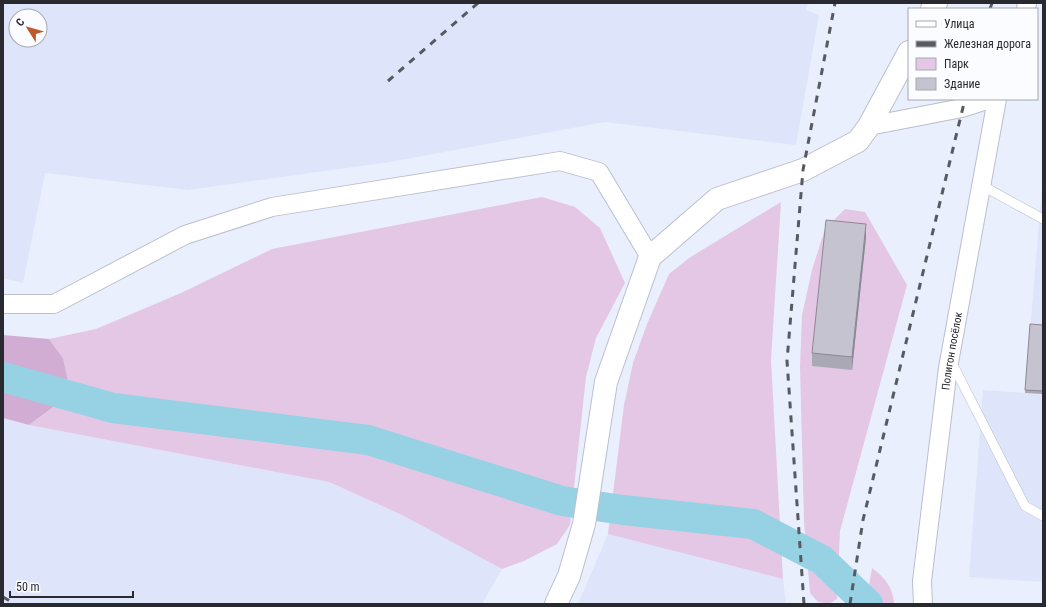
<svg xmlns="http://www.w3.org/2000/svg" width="1046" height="607" font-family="'Roboto Condensed',sans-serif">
<rect width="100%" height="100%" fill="#eaeffd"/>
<!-- built -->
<g fill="#dee5fa" fill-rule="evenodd">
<path d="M3,3H808L806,10L819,15L796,145L605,122L390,162L188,190L45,173L23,283L3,278ZM16,16H40V40H16Z"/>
<path d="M1043,173V582L969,577L983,390L1025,393Z"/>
<path d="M3,418L29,425L329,482L402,515L502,569L482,604H3Z"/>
<path d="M608,534L783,579L786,604H578Z"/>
</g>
<!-- green -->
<g fill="#e4c7e5">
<path d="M542,197L575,207L600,228L625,283L596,338L586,377L570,525L557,544L524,561L502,569L402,515L329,482L29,425L60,402L63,358L49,339L96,329L181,293L272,249Z"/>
<path d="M781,202L771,360L783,579L608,534L624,405L633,363L647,324L669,274L689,258Z"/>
<path d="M845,209L865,212L907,285L840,531L837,599L829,604L818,602L810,593L804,522L800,367L802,315L812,270L825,229Z"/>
<path d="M872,568C885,578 893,587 894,604H866Z"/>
</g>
<!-- forest -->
<path fill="#d1add3" d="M3,335L49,339L63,358L68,382L60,402L29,425L3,418Z"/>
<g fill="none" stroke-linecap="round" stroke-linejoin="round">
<!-- river -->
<path stroke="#96d2e4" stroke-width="30" d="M3,377L113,408L368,440L562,501L623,510L753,524L822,560L868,604"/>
<!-- service casing -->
<g stroke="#bbbfcd" stroke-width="10">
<g id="service">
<path d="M981,185L1043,219"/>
<path d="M951,361L1025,506L1043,516"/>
</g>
</g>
<!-- minor casing -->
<g stroke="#bbbfcd" stroke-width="20">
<g id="minor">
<path d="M1026,9L1027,3"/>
<path d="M869,126L962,108L990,99"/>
<path d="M3,304H54L185,235L272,207L560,161L599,172L650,257"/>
<path id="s1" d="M923,604L922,581L948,368L997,99"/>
</g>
</g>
<!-- tertiary casing -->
<g stroke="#bbbfcd" stroke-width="24">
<g id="tertiary">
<path d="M932,9L936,3"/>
<path d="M556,604L569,576L584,524L606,382L650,257L717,199L803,170L858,141L869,126L909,52"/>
</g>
</g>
<!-- service -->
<use href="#service" stroke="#fff" stroke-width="9"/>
<!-- minor -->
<use href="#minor" stroke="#fff" stroke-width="18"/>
<!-- tertiary -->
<use href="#tertiary" stroke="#fff" stroke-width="22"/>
<!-- rail -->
<g stroke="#585a62" stroke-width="3" stroke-dasharray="7 7" stroke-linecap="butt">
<path d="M990,9L992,3"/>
<path d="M388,81L478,3"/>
<path d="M3,597L15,604"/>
<path d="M804,604L787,361L803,170L835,3"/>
<path d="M850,604L863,520L965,99"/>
</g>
</g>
<!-- wall -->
<g fill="#aaa8b4">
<path d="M866,237L852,370L812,366V353Z"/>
<path d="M1043,325V394L1025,393V390Z"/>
</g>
<!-- shaded-wall -->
<path fill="#8b8892" d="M866,224V237L852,370V357Z"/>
<!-- building -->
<g fill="#c6c3d1" stroke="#8b8892">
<path d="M826,220L866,224L852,357L812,353Z"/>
<path d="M1030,324L1043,325V391L1025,390Z"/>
</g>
<g text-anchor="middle" stroke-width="3" stroke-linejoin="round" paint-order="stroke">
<!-- street labels -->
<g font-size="11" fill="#292a30" stroke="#fbfcff">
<text dy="4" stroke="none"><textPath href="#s1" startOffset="255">Полигон посёлок</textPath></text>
</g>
</g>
<!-- border -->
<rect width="1046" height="607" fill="none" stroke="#292a30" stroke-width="8"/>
<!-- legend -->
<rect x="908" y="8" width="130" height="92" fill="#fbfcff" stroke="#a7a8ac"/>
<rect x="916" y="21" width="20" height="6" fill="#ffffff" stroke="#a7a8ac"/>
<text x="944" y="28" font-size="12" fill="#292a30">Улица</text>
<rect x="916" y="41" width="20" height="6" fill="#585a62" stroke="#a7a8ac"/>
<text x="944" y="48" font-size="12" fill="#292a30">Железная дорога</text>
<rect x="916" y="58" width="20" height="12" fill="#e4c7e5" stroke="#a7a8ac"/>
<text x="944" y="68" font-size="12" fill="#292a30">Парк</text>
<rect x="916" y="78" width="20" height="12" fill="#c6c3d1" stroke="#a7a8ac"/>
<text x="944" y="88" font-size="12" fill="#292a30">Здание</text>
<!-- north arrow -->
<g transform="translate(28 28) rotate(307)"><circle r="19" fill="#fbfcff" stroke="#a7a8ac"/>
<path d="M0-3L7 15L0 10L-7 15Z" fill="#bf592a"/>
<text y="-6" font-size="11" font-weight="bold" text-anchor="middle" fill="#292a30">С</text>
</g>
<!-- scale -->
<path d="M10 591v6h123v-6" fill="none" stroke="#292a30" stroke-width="2"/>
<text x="16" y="591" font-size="12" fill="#292a30" stroke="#fbfcff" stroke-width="3" paint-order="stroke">50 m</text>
</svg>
